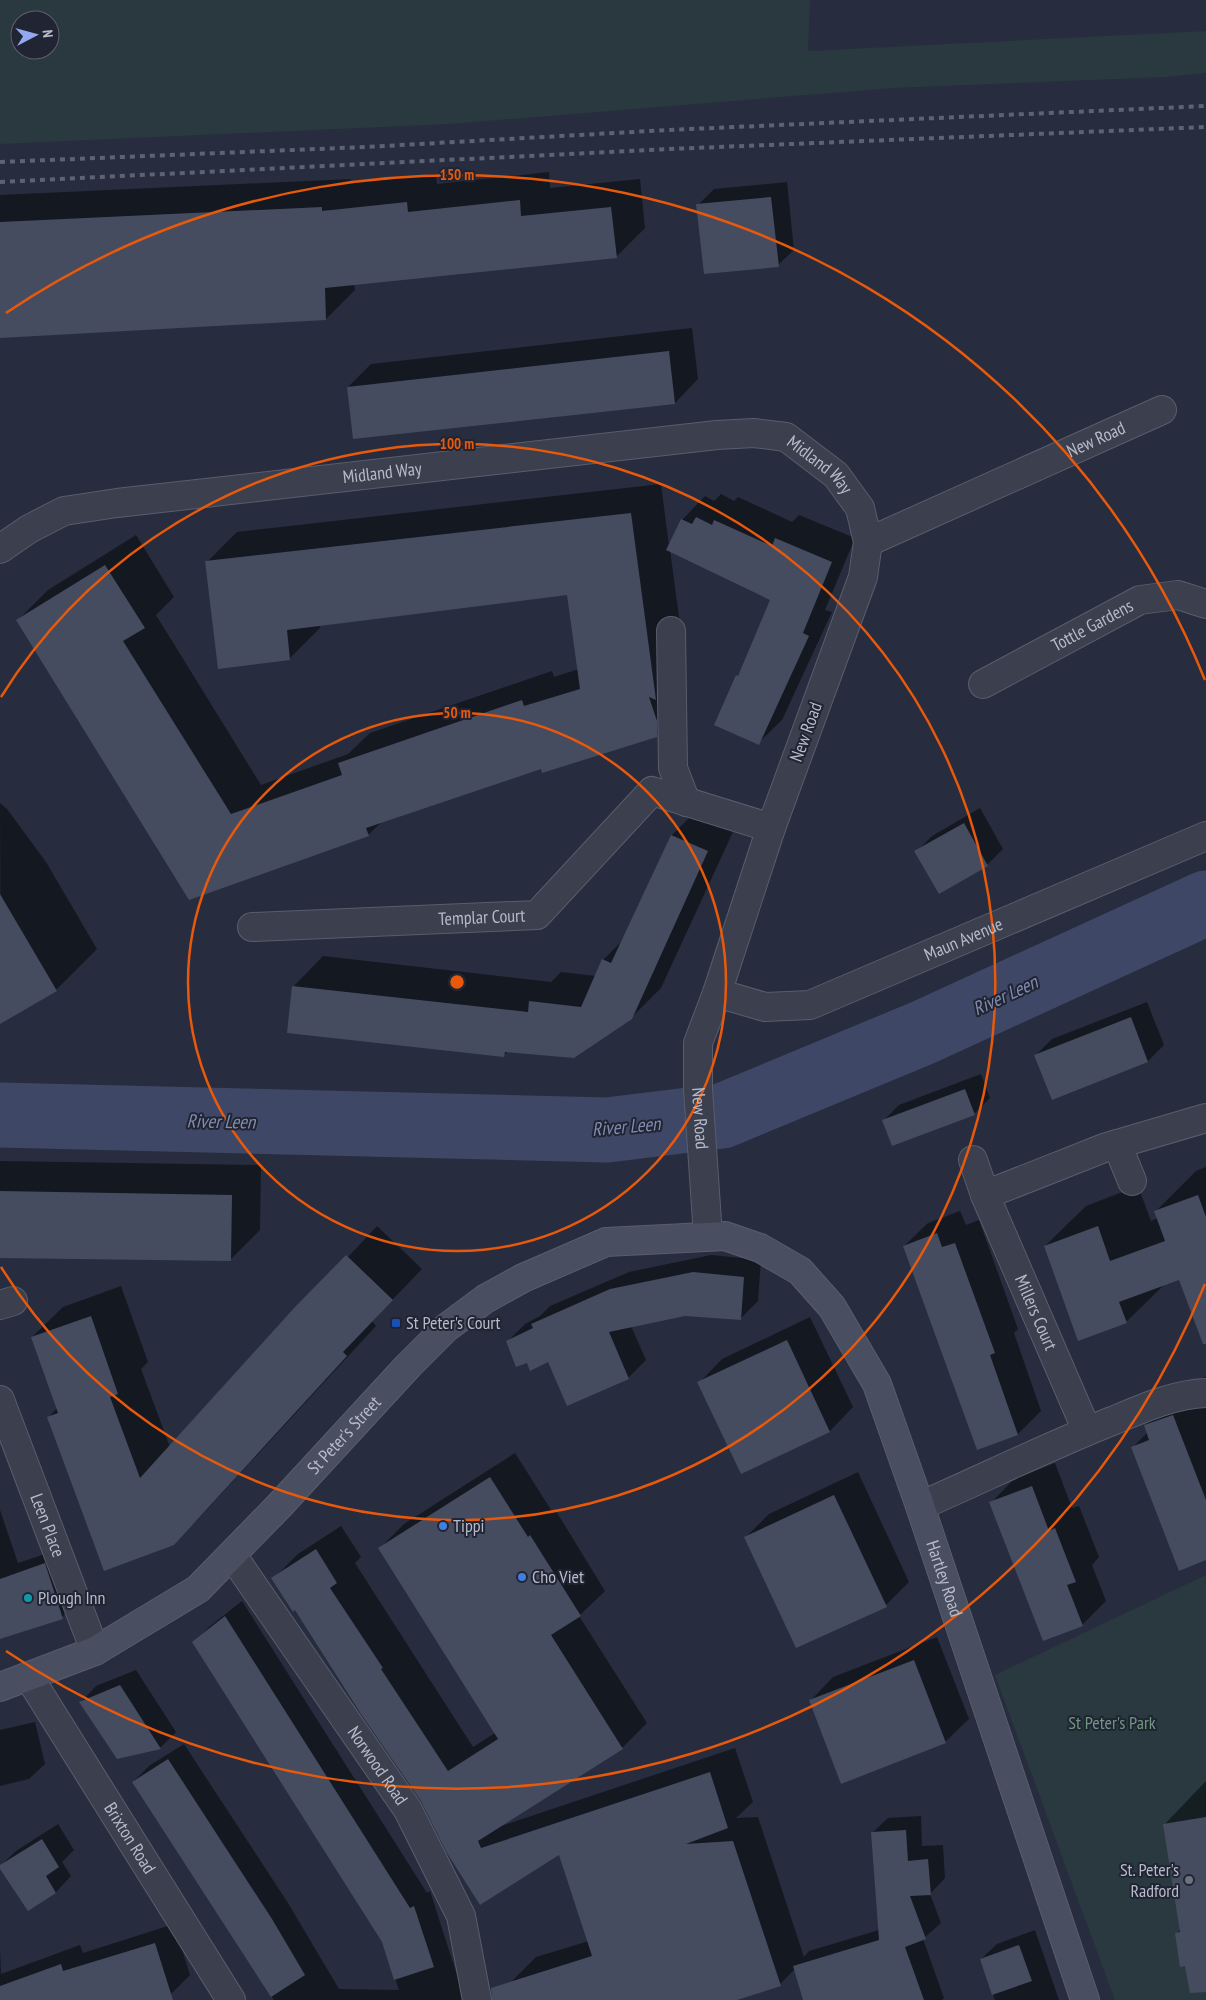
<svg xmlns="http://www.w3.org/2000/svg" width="1206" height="2000" font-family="'PT Sans Narrow',sans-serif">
<rect width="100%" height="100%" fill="#272d3e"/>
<!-- green -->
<g fill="#29393f" fill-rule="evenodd">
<path d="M0,0H810L808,51L1206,31V73L1165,77L893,88L449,124L0,144ZM20,20H50V50H20Z"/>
<path d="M1206,1575V2000H1115L995,1675Z"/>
</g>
<!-- shadow -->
<g fill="#0007">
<path d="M549,172L550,188L640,179L645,228L616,257L354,284L355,290L326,319L0,337V195L351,179V183L436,174L437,184Z"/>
<path d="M787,182L794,250L778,265L698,205L714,189Z"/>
<path d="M692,328L698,379L675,403L348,387L371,364Z"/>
<path d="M661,484L669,546L682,520L705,496L714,501L721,494L734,501L738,497L792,522L799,515L855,538L825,610L832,612L782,720L758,743L737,676L742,670L772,600L670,550L686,669L681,673L686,690L687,706L656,736L542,767L383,821L368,835L190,898L18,620L48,590L136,535L174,597L156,615L261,785L348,754L370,733L552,671L554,677L579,669L568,594L319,624L320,628L290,658L207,562L237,532Z"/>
<path d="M0,803L7,809L46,862L97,949L56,990L1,1022Z"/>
<path d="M702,805L738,821L661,988L631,1018L508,1051L504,1055L293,987L323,956L551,982L561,972L596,976L603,960L624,939L672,835Z"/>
<path d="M980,808L1003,849L987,865L916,852L932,836Z"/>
<path d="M1147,1002L1164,1045L1148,1061L1036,1055L1052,1039Z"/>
<path d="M981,1074L990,1098L974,1114L883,1121L899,1105Z"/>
<path d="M0,1161L261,1165L260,1230L230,1260L0,1256Z"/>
<path d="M1206,1167V1292L1180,1279L1164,1285L1126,1322L1045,1246L1086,1206L1138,1186L1151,1221L1158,1218L1155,1212L1196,1171Z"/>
<path d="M960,1211L966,1225L979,1220L1018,1329L1014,1333L1041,1411L1018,1434L977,1449L904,1246L928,1223Z"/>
<path d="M377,1226L422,1269L372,1321L376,1326L201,1516L170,1546L105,1570L49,1417L57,1408L32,1337L63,1307L121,1286L148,1362L141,1369L170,1447Z"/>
<path d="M711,1255L761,1260L758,1301L740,1319L685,1314L631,1326L646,1360L628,1378L548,1361L528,1362L508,1341L525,1324L540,1316L550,1306L629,1272Z"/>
<path d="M810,1317L853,1407L830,1431L742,1473L699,1383L722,1359Z"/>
<path d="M1206,1377V1559L1132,1448L1148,1432L1145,1425L1186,1384Z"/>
<path d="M515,1453L553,1513L556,1511L605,1591L579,1616L647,1723L622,1748L501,1826L735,1748L753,1802L736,1818L758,1817L804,1957L809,1951L879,1930L872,1833L888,1818L921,1816L922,1846L943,1845L945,1878L930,1894L941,1923L923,1939L944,1998L942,2000H829L795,1969L780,1984L733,2000H516L511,1982L536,1957L589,1941L560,1853L481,1904L422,1800L295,1609L273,1579L298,1554L341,1526L361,1557L355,1563L473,1747L495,1733L379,1549L404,1524Z"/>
<path d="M1055,1463L1072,1508L1079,1506L1099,1557L1092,1565L1106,1601L1082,1625L991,1503L1014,1479Z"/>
<path d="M858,1472L909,1582L886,1605L746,1537L769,1514Z"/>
<path d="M0,1510L18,1563L60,1549L77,1602L62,1617L0,1638Z"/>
<path d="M242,1601L427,1893L430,1891L465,2000H274L133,1782L149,1766L184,1744L288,1903L339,1989L399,1990L383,1942L194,1643L209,1627Z"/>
<path d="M937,1637L969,1719L945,1742L810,1701L833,1677Z"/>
<path d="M136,1670L176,1732L160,1748L117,1758L81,1702L96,1686Z"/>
<path d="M35,1722L45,1764L29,1779L0,1786V1730Z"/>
<path d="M1206,1781V1981L1176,1934L1181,1929L1164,1825Z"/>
<path d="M58,1824L74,1850L62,1862L71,1876L56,1892L29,1909L0,1866L16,1851Z"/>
<path d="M174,1924L190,1975L171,1994L153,2000H0V1947L1,1974L80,1945L83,1953Z"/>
<path d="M1035,1930L1059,2000H995L981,1959L997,1944Z"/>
</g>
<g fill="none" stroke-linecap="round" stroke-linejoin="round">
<!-- river -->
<path stroke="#3e4766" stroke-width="65" d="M0,1115L607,1130L722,1116L922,1033L1206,903"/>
</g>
<!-- building -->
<g fill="#464c60">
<path d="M771,197L779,267L704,274L696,204Z"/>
<path d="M520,200L521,216L611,207L617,258L325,288L326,320L0,338V222L322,207V211L407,202L408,212Z"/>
<path d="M669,351L675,404L353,439L347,387Z"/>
<path d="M631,513L656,700L649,697L657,721V737L542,773L541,769L366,828L369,836L189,900L16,620L105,565L145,628L123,641L231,814L342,775L338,763L522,700L524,706L580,689L567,595L287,630L290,660L218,669L205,561Z"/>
<path d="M696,517L712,525L714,520L772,546L775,538L832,562L803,633L809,636L759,745L714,725L736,675L738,676L770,600L666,550L681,519L692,524Z"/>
<path d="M964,823L988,866L939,894L914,851Z"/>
<path d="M671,835L708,851L632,1019L574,1058L505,1052L504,1057L287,1033L292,986L528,1012L529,1001L581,1007L602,959L611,963Z"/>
<path d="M0,894L57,991L0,1024Z"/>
<path d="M1131,1017L1148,1062L1052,1100L1034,1055Z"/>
<path d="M965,1089L975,1115L892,1146L882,1120Z"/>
<path d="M0,1191L232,1195L231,1261L0,1258Z"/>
<path d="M1198,1195L1206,1217V1344H1203L1179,1280L1119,1302L1127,1323L1078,1341L1044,1246L1098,1226L1110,1261L1165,1241L1154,1211Z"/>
<path d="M937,1233L942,1247L955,1243L995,1353L990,1355L1018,1435L977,1450L903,1246Z"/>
<path d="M346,1255L393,1300L343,1352L347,1356L174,1545L104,1571L47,1417L58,1413L31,1337L91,1316L118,1394L110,1397L140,1478L295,1307Z"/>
<path d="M693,1272L744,1277L741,1320L685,1316L609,1332L629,1379L567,1406L548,1362L530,1371L527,1363L516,1367L506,1341L533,1328L531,1324L610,1289Z"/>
<path d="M787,1340L830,1432L741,1474L697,1382Z"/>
<path d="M1173,1415L1206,1500V1560L1179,1571L1131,1447L1149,1440L1144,1425Z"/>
<path d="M490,1477L528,1537L530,1535L581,1616L551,1635L623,1749L478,1841L481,1848L710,1772L728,1828L686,1844L733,1841L781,1986L737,2000H492L491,1988L592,1956L559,1855L480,1905L447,1853L421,1801L361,1714L295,1610L293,1612L271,1578L316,1549L337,1583L330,1588L383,1668L381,1669L448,1771L498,1739L378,1548Z"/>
<path d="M1032,1486L1049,1531L1055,1528L1076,1582L1067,1585L1083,1626L1043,1641L989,1502Z"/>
<path d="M834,1495L887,1607L796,1648L744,1537Z"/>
<path d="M45,1563L63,1619L0,1639V1579Z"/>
<path d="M225,1616L410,1908L414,1906L434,1967L394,1980L382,1942L192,1642Z"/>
<path d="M914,1660L946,1743L841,1784L809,1700Z"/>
<path d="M120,1685L161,1749L117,1759L79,1702Z"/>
<path d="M168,1759L272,1919L305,1975L271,1997L132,1782Z"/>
<path d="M1206,1817V1992L1190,1993L1185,1966L1180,1967L1175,1933L1180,1932L1163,1824Z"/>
<path d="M906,1830L908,1861L928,1859L931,1895L910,1896L926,1939L905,1947L924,2000H803L793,1966L879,1940L871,1832Z"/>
<path d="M42,1839L59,1867L46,1876L56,1893L28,1911L0,1869V1865Z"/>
<path d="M155,1943L173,2000H0V1986L61,1964L63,1971Z"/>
<path d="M1019,1945L1032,1981L992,1995L980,1959Z"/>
</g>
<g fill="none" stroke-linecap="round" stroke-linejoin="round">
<!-- street casing -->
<g stroke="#595d6c" stroke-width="30">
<g id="street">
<path id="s1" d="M868,542L1162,410"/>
<path id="s2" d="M0,549L29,529L64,511L117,503L717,435L754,433L786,437L836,475L860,508L868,542L863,577L771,828L717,993L698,1043V1089L708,1236"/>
<path d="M671,631L673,768L686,802"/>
<path id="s3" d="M983,684L1140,600L1178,595L1206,604"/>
<path id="s4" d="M252,927L537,915L652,791L771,828"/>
<path id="s5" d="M717,993L765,1007L810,1005L1206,836"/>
<path d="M1117,1144L1132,1181"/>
<path id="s6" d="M973,1160L985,1195L1087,1431"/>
<path d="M985,1195L1104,1148L1206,1118"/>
<path d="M0,1305L13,1301"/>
<path id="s7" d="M0,1400L95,1651"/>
<path d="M920,1506C984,1478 1047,1447 1112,1421C1141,1409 1174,1394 1206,1393"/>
<path id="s8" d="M232,1555L408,1810L461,1916L477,2000"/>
<path id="s9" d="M29,1677L231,2000"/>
</g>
</g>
<!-- secondary casing -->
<g stroke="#595d6c" stroke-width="30">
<g id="secondary">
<path id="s10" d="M0,1687L95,1651L198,1589L280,1505L408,1366L446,1328L485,1299L523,1278L606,1242L725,1236L760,1248L800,1271L832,1307L877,1384L920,1506L1085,2000"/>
</g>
</g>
<!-- street -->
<use href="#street" stroke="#3b3f4e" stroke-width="28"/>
<!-- secondary -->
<use href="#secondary" stroke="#494e61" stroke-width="28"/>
<!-- rail -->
<g stroke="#5d6375" stroke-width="4" stroke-dasharray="5 5" stroke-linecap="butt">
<path d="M0,162L366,147L668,130L1206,106"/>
<path d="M0,182L670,149L1206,127"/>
</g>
</g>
<!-- distance rings -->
<g fill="none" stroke="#e8590c" stroke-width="2.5">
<circle cx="457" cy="982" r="269"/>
<path d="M1 697A538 538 0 1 1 1 1267"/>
<path d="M1205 1284A807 807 0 0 1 6 1651M6 313A807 807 0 0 1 1205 680"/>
</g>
<!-- markers -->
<rect fill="#1a4fb4" stroke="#202433" stroke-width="2" x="391" y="1318" width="10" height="10" rx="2.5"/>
<g fill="#3f7fe0" stroke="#202433" stroke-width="2">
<circle cx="443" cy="1526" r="5"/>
<circle cx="522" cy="1577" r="5"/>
</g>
<circle fill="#0f9aa8" stroke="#202433" stroke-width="2" cx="28" cy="1598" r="5"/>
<circle fill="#6b7280" stroke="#202433" stroke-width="2" cx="1189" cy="1880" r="5"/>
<g text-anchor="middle" stroke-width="4" stroke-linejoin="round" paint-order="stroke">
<!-- street labels -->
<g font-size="18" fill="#b7bbc9" stroke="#202433">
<text dy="6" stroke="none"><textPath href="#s1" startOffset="250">New Road</textPath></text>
<text dy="6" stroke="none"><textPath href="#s2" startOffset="845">Midland Way</textPath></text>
<text dy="6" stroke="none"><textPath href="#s2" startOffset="395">Midland Way</textPath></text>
<text dy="6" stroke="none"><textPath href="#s3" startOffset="124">Tottle Gardens</textPath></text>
<text transform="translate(806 732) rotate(-70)" y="6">New Road</text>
<text dy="6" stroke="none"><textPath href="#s4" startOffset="230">Templar Court</textPath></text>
<text dy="6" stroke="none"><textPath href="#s5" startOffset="262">Maun Avenue</textPath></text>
<text dy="6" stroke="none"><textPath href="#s2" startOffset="1545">New Road</textPath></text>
<text dy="6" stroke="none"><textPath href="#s6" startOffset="165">Millers Court</textPath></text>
<text dy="6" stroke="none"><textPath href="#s10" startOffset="434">St Peter's Street</textPath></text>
<text dy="6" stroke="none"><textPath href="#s7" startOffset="134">Leen Place</textPath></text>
<text dy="6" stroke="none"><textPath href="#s10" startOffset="1310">Hartley Road</textPath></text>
<text dy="6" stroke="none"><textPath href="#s8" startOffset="256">Norwood Road</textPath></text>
<text dy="6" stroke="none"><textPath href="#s9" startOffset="190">Brixton Road</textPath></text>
</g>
<!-- poi labels -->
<g font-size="18" fill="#b7bbc9" stroke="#202433" text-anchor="start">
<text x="406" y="1329">St Peter's Court</text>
<text x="453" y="1532">Tippi</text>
<text x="532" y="1583">Cho Viet</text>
<text x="38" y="1604">Plough Inn</text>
<text x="1179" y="1876" text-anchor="end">St. Peter's<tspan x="1179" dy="21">Radford</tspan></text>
</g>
<!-- park labels -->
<g font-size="18" fill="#709880" stroke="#202433">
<text x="1112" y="1729">St Peter's Park</text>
</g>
<!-- water labels -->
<g font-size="19" font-style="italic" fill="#818cae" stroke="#202433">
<text transform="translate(1005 995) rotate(-25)" y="7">River Leen</text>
<text transform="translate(221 1121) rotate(1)" y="7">River Leen</text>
<text transform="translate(626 1126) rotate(-5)" y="7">River Leen</text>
</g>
</g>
<circle cx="457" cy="982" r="8" fill="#e8590c" stroke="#202433" stroke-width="2.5"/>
<g font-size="15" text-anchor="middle" font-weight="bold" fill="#e8590c" stroke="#202433" stroke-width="4" stroke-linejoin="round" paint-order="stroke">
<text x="457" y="180">150 m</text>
<text x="457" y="449">100 m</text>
<text x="457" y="718">50 m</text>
</g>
<!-- north arrow -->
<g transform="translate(35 35) rotate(84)"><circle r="24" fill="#202433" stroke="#5c606f"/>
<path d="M0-4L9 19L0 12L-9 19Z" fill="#94a7f1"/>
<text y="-8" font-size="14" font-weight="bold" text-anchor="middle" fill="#b7bbc9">N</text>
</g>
</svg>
